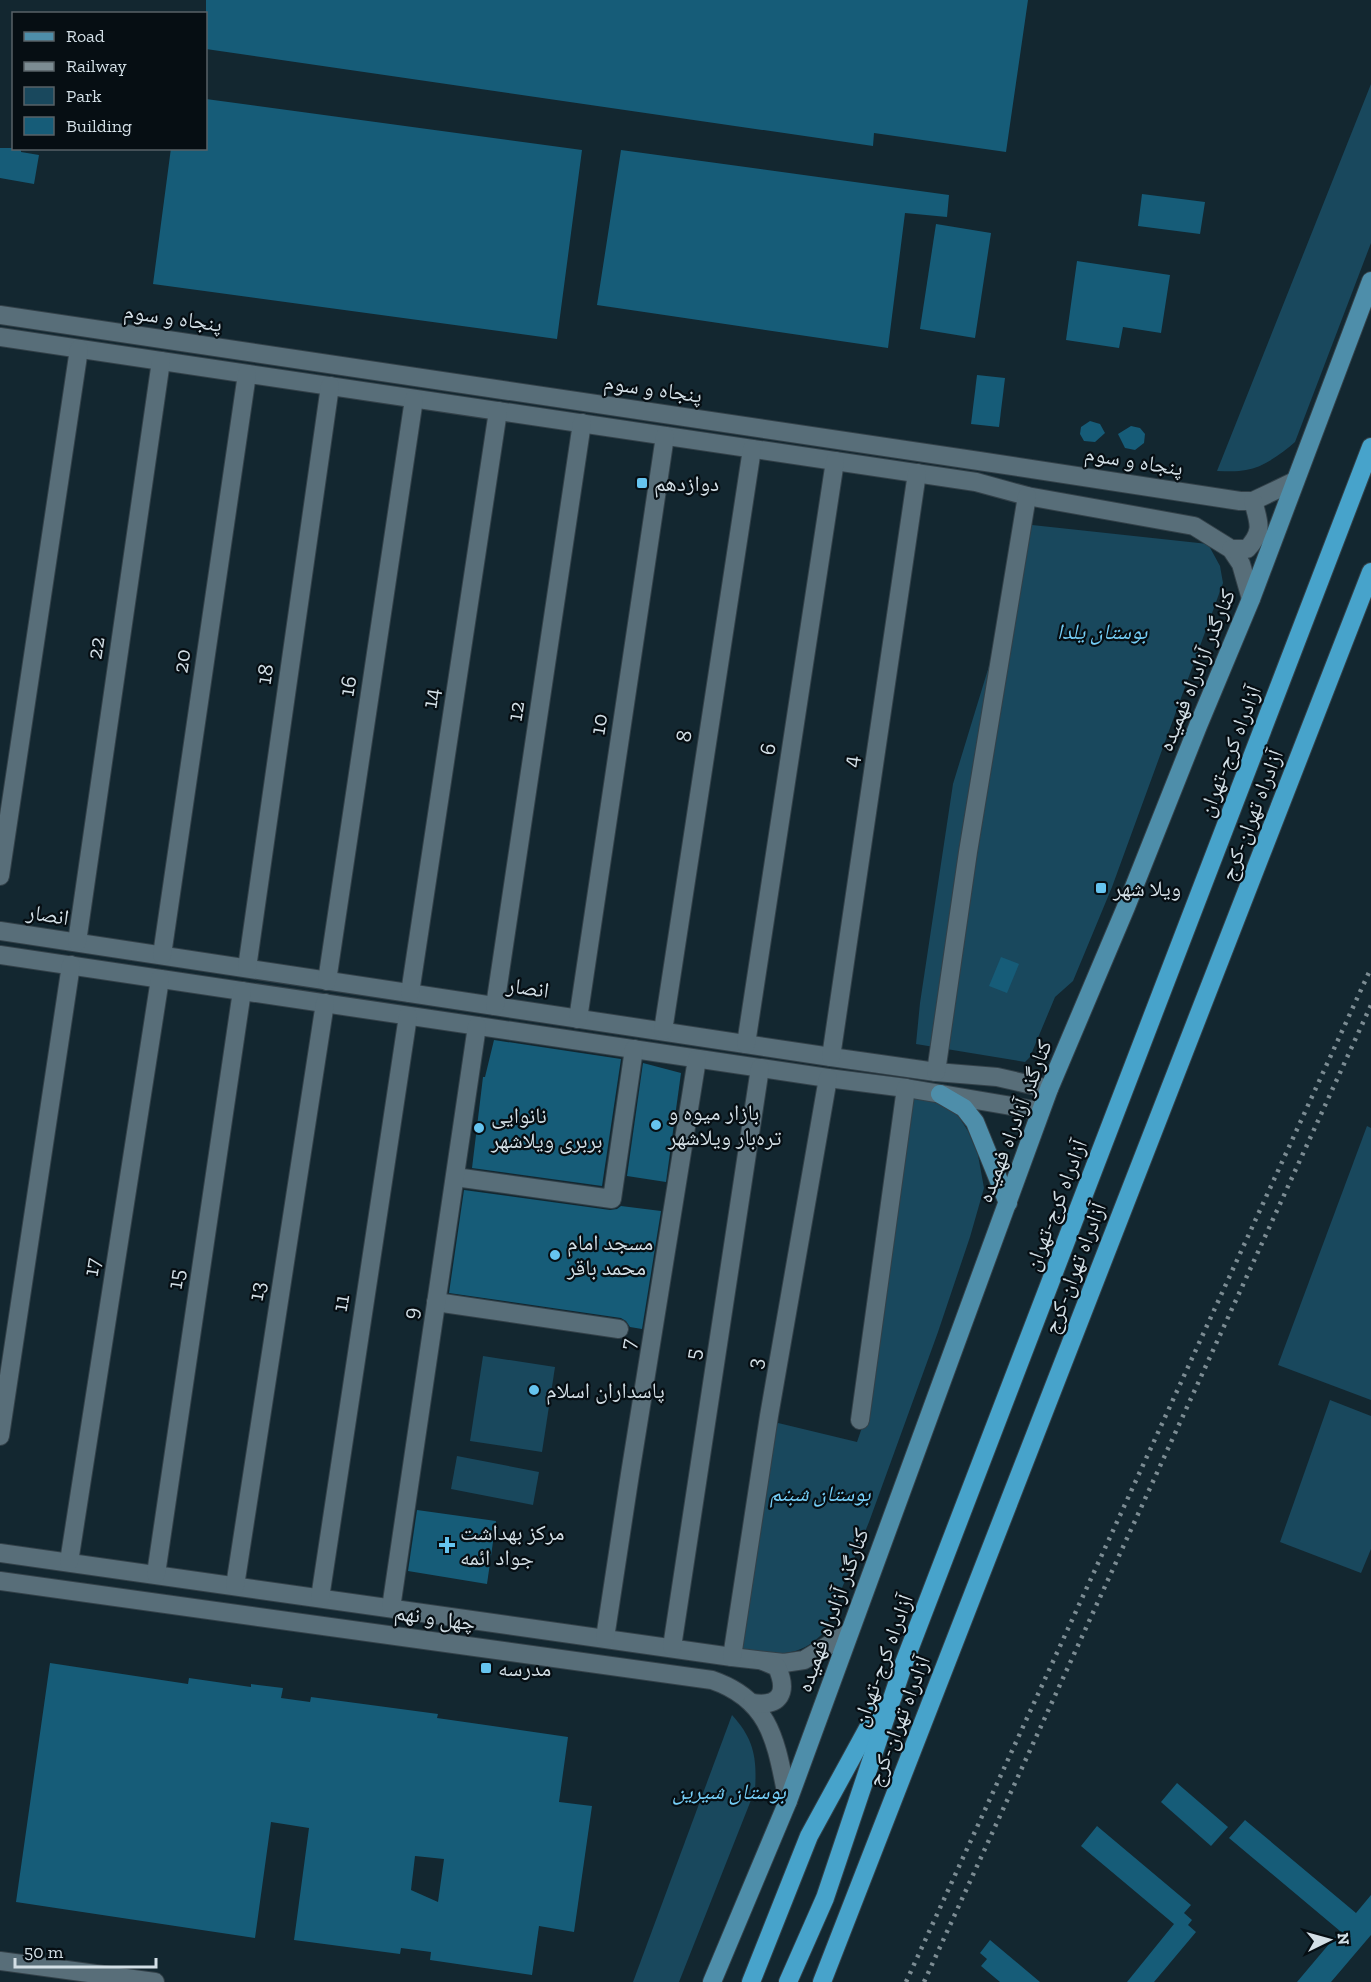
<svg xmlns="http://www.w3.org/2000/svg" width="1371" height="1982" font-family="'Zilla Slab','Noto Naskh Arabic',serif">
<rect width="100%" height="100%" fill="#132730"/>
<!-- green -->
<g fill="#19485d">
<path d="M1371,84V243L1295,442C1281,454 1264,467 1246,470C1237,472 1226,471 1217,471Z"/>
<path d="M1032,525L1208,544L1220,566L1223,583L1112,887L1073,981L1055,997L1030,1057L1025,1062L916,1044L920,1003L953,784Z"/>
<path d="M911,1096L941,1104L957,1114L968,1131L978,1155L984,1188L970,1237L938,1332L869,1522L824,1632C799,1659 776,1654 742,1652L768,1459L774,1422L857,1442L867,1413Z"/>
<path d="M1367,1126L1371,1128V1400L1278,1365Z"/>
<path d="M483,1356L555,1367L542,1452L470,1441Z"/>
<path d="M1330,1400L1371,1416V1549L1361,1573L1280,1542Z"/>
<path d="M457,1456L539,1472L533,1505L451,1489Z"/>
<path d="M732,1715C754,1739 757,1758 755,1790L679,1982H633Z"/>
</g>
<!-- building -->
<g fill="#165c78" fill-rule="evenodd">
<path d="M206,0H1028L1006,152L874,133L873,146L206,49Z"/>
<path d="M206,99L582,150L557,339L153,284L171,148H206Z"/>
<path d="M0,148H21V152L39,155L34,184L0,178Z"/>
<path d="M621,150L949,195L947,217L905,213L888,348L597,305Z"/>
<path d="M1142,194L1205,202L1200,234L1138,226Z"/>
<path d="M936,224L991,233L975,338L920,329Z"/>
<path d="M1077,261L1170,275L1161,333L1123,327L1119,348L1066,340Z"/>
<path d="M977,375L1005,378L999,427L971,424Z"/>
<path d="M1090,421L1100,424L1105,433L1095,442L1084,441L1080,434L1081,427Z"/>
<path d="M1131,426L1140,428L1145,434L1144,443L1135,450L1125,448L1118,434Z"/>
<path d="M1001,957L1019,964L1007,993L989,986Z"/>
<path d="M494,1040L621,1059L602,1186L472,1168L483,1077H485Z"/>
<path d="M643,1063L681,1073L666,1182L627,1176Z"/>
<path d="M464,1190L610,1210L617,1209L621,1206L661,1211L642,1329L630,1327L626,1321L621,1318L449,1293Z"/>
<path d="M417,1510L496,1521L487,1584L408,1571Z"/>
<path d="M50,1663L188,1684L189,1678L251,1687V1684L283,1688L281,1698L310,1702L311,1697L438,1714L437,1718L568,1737L559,1802L592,1806L574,1932L539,1926L532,1975L430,1960L431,1952L401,1948L400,1954L294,1940L309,1828L271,1822L255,1938L16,1902ZM415,1856L444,1859L438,1902L411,1890Z"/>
<path d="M1177,1783L1228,1827L1211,1846L1161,1802Z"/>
<path d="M1245,1820L1356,1913L1371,1895V1935L1331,1982H1297L1340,1931L1229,1838Z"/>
<path d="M1097,1826L1191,1905L1184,1913L1192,1920L1188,1925L1196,1932L1154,1982H1127L1174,1924L1081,1846Z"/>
<path d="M990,1940L1040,1982H1000L981,1966L987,1959L980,1953Z"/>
</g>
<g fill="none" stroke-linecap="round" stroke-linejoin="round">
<!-- minor casing -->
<g stroke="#334149" stroke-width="20">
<g id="minor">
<path d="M0,315L979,461L1240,501H1253L1295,481"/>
<path d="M0,337L976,482L1027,496L1194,526L1231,549L1241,564L1251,599"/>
<path d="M1231,549H1247C1264,531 1259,523 1253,501"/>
<path d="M0,876L79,349"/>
<path d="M0,931L831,1057L936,1072L997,1077L1049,1089"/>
<path d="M77,942L161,361"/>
<path d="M0,955L828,1078L906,1088L1040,1111"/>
<path d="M162,955L247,374"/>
<path d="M247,968L330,386"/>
<path d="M327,981L414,399"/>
<path d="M410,993L498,411"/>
<path d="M495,1006L582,423"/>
<path d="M578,1019L665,436"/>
<path d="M663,1031L752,449"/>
<path d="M746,1044L835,461"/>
<path d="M831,1057L917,473"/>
<path d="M936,1072L968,852L1027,496"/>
<path d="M455,1177L612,1199L634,1049"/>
<path d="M436,1302L619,1329"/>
<path d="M860,1420L906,1088"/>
<path d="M0,1436L71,965"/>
<path d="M0,1553L732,1657L784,1663L804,1660L848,1633"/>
<path d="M69,1562L160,979"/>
<path d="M156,1574L242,991"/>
<path d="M0,1581L712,1680C773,1701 776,1745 788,1801"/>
<path d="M235,1586L325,1003"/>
<path d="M320,1598L408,1016"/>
<path d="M391,1608L477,1026"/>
<path d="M605,1638L630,1474L697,1059"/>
<path d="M672,1647L760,1068"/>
<path d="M732,1657L769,1416L828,1078"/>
<path d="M752,1703C781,1707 788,1692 777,1667L763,1661"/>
<path d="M0,1961L155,1982"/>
</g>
</g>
<!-- major casing -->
<g stroke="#334149" stroke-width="20">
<g id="major">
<path d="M940,1094L964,1108L975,1122L1008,1203"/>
<path d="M712,1982L788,1801L1049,1089L1126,907L1198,726L1251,599L1371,281"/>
</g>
</g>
<!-- highway casing -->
<g stroke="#334149" stroke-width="20">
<g id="highway">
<path d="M751,1982L809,1836L880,1706"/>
<path d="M788,1982L825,1898L904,1663L1371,447"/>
<path d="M822,1982L1371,572"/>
</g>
</g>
<!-- minor -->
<use href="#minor" stroke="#586e79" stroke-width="18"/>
<!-- major -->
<use href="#major" stroke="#4e8eaa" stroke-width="18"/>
<!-- highway -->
<use href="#highway" stroke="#47a3cb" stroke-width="18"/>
<!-- rail -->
<g stroke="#7c8c93" stroke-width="4.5" stroke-dasharray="3 6" stroke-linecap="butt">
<path d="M906,1982L1371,968"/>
<path d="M924,1982L1371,1005"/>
</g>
</g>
<!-- markers -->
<g fill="#66c4ef" stroke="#060e13" stroke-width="2">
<rect x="636" y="477" width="12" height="12" rx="3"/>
<rect x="1095" y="882" width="12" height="12" rx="3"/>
<circle cx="656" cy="1125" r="6"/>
<circle cx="479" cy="1128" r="6"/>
<circle cx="555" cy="1255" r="6"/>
<circle cx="534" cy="1390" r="6"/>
<path d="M444 1536h6v6h6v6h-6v6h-6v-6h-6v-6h6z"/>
<rect x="480" y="1662" width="12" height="12" rx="3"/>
</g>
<g text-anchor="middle" stroke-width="4.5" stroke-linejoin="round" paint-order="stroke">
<!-- street labels -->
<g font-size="22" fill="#d3dfe6" stroke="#060e13">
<text transform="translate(173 317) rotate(8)" y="8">پنجاه و سوم</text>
<text transform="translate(653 388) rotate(8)" y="8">پنجاه و سوم</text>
<text transform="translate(1134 460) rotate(9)" y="8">پنجاه و سوم</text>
<text transform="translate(95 648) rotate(-82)" y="8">22</text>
<text transform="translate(181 661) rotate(-82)" y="8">20</text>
<text transform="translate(1196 670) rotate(-68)" y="8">کنارگذر آزادراه فهمیده</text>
<text transform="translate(264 674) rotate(-82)" y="8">18</text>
<text transform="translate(347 686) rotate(-81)" y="8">16</text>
<text transform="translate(430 698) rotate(-81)" y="8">14</text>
<text transform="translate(515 711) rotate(-82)" y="8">12</text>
<text transform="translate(598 724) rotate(-81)" y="8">10</text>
<text transform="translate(683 736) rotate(-81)" y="8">8</text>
<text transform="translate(767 749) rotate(-81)" y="8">6</text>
<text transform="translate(1229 751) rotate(-69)" y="8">آزادراه کرج-تهران</text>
<text transform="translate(850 761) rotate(-82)" y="8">4</text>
<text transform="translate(1251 815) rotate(-69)" y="8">آزادراه تهران-کرج</text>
<text transform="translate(48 914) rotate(9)" y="8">انصار</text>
<text transform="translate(528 987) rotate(8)" y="8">انصار</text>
<text transform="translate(1014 1121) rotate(-69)" y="8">کنارگذر آزادراه فهمیده</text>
<text transform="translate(1055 1205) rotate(-69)" y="8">آزادراه کرج-تهران</text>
<text transform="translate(91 1267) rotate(-81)" y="8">17</text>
<text transform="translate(1074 1268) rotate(-69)" y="8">آزادراه تهران-کرج</text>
<text transform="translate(175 1279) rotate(-82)" y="8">15</text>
<text transform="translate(256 1291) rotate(-81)" y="8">13</text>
<text transform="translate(340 1303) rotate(-81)" y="8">11</text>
<text transform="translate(410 1313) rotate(-82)" y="8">9</text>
<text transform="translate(627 1344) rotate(-80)" y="8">7</text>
<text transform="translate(692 1354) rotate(-81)" y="8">5</text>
<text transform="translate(754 1363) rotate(-80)" y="8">3</text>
<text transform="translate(832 1610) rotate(-70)" y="8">کنارگذر آزادراه فهمیده</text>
<text transform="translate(435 1617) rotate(8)" y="8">چهل و نهم</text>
<text transform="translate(882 1660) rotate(-70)" y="8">آزادراه کرج-تهران</text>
<text transform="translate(898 1721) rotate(-69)" y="8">آزادراه تهران-کرج</text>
</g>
<!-- poi labels -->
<g font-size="22" fill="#d3dfe6" stroke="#060e13" text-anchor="start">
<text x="654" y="491">دوازدهم</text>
<text x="1113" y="896">ویلا شهر</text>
<text x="668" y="1120">بازار میوه و<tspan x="668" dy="25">تره‌بار ویلاشهر</tspan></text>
<text x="491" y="1123">نانوایی<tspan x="491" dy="25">بربری ویلاشهر</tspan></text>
<text x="567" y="1250">مسجد امام<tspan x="567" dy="25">محمد باقر</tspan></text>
<text x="546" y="1398">پاسداران اسلام</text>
<text x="460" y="1540">مرکز بهداشت<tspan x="460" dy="25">جواد ائمه</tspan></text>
<text x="498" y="1676">مدرسه</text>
</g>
<!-- park labels -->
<g font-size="22" font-style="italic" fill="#76cff8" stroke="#060e13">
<text x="1102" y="639">بوستان یلدا</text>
<text x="820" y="1501">بوستان شبنم</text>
<text x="729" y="1799">بوستان شیرین</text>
</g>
</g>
<!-- legend -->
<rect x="12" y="12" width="195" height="138" fill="#060e13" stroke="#586267" stroke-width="1.5"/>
<rect x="24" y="32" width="30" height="9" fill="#4e8eaa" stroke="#586267" stroke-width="1.5"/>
<text x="66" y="42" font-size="18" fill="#d3dfe6">Road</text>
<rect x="24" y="62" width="30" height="9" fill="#7c8c93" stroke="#586267" stroke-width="1.5"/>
<text x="66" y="72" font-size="18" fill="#d3dfe6">Railway</text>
<rect x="24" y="87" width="30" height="18" fill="#19485d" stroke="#586267" stroke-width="1.5"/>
<text x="66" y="102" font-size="18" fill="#d3dfe6">Park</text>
<rect x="24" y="117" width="30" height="18" fill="#165c78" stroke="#586267" stroke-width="1.5"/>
<text x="66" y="132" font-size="18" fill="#d3dfe6">Building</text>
<!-- north arrow -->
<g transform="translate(1329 1940) rotate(85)" stroke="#060e13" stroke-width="4.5" paint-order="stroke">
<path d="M0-4.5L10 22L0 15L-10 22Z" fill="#d3dfe6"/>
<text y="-9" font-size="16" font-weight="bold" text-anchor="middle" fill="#d3dfe6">N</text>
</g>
<!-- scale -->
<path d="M15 1958v9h141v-9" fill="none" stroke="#d3dfe6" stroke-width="3"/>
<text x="24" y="1958" font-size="18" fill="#d3dfe6" stroke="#060e13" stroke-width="4.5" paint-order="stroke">50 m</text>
</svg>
